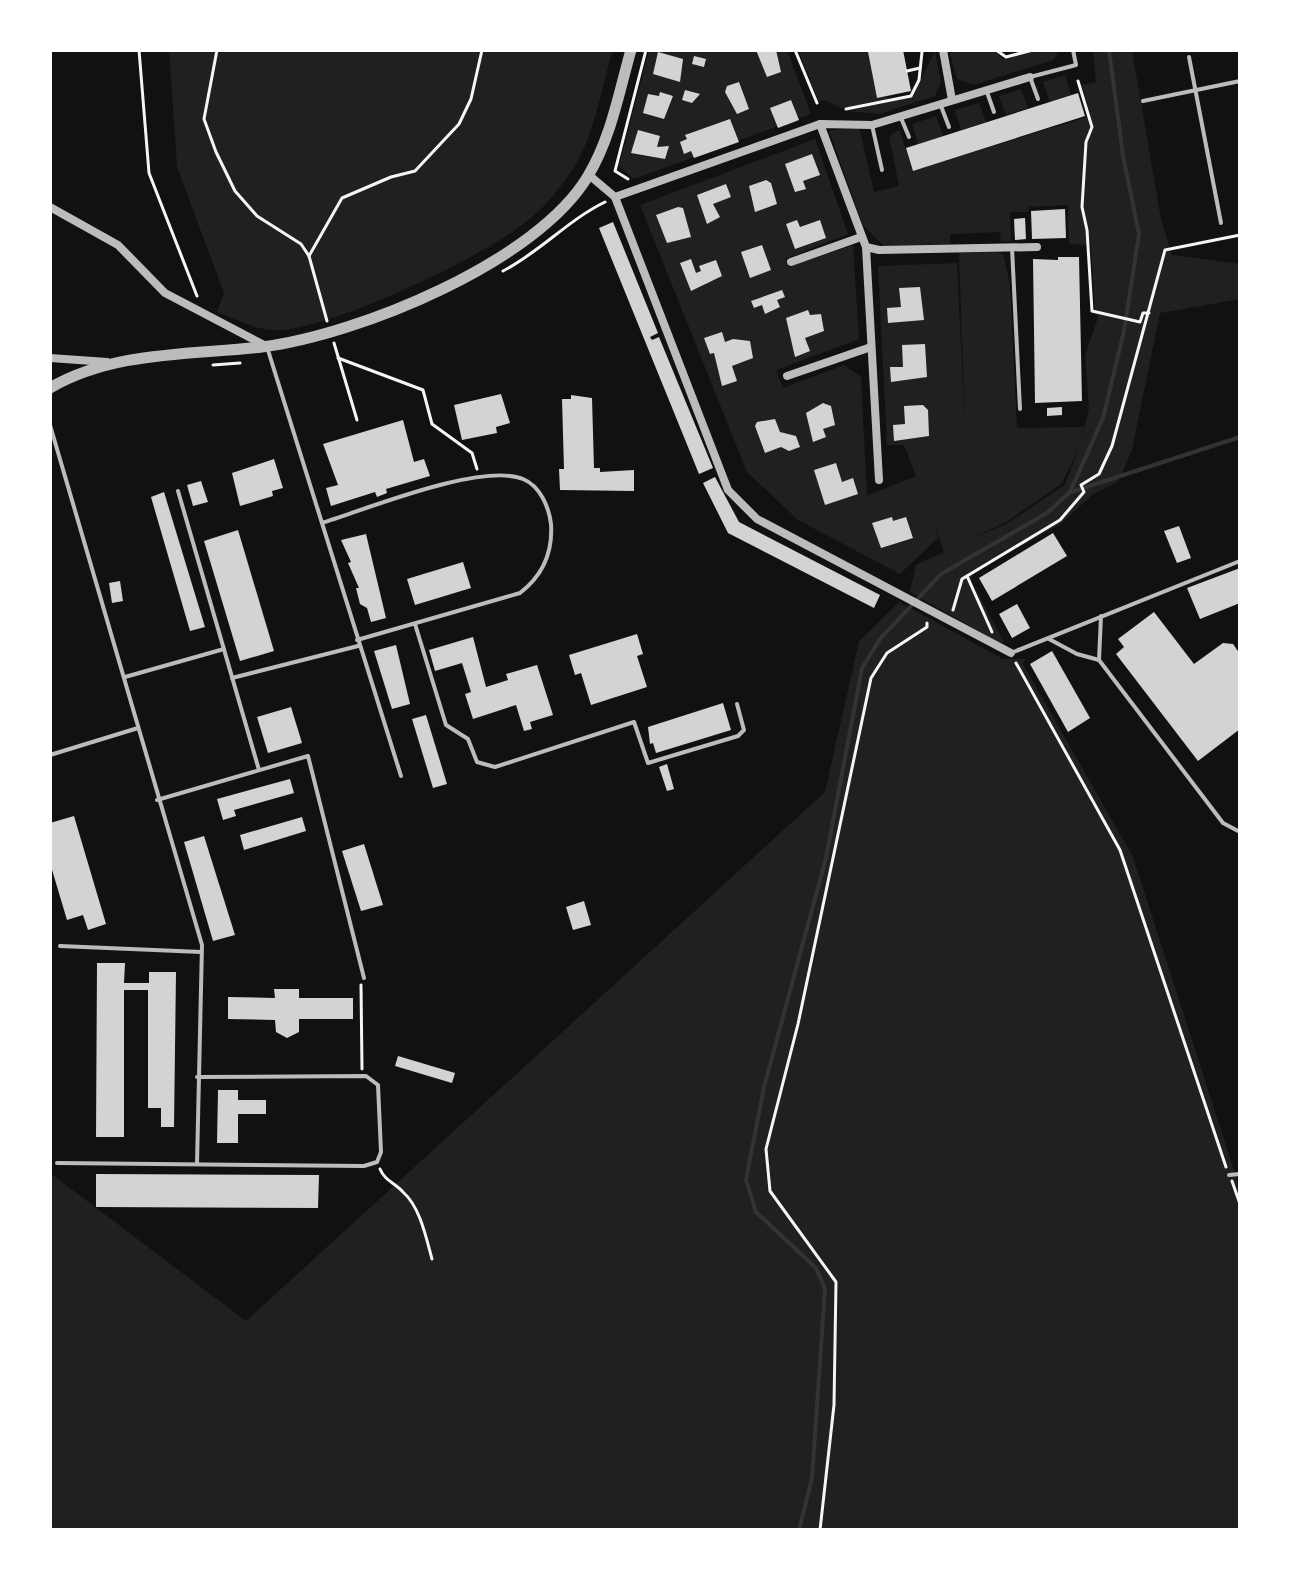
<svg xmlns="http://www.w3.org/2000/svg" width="1290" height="1580" font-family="'Fira Sans',sans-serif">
<rect width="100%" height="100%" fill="#111"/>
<!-- green -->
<g fill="#202020" fill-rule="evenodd">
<path d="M169,50H613C600,91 594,142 568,176C556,193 543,209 527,221C482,258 339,325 282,330C259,332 237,320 217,312L224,293L177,167Z"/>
<path d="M649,50H787L811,114L634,179L619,166Z"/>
<path d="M798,50H880L868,53L877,98L887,96L888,99L841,108L825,100L819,102Z"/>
<path d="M949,50H993L1003,59L1038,50H1059L1054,60L973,85L957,79Z"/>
<path d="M1093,50H1132L1161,219L1172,255L1240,264V299L1160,313L1132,450L1118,482L1093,494L1061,524L973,572L971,581L1004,642L999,643L910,592L916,565L944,552L935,526L938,538L900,574L798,520L747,472L640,205L815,139L848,234L785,259L789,267L853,245L859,339L776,370L783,388L844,365L861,377L867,496L916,476L904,445H887L878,266L957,263L965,428L959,253L999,252L1004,256L1010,285L1017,428L1084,427L1080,448L1089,408L1085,355L1099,315L1095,314L1091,245L1069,244L1068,205L1029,207L1028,212H1010L1011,241L1001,242L1000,232L950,234V244L884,246L863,225L829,131L859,127L874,192L899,186L889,137L899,129L913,171L1090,116L1082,85L1096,82ZM1079,448L1065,485L1008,523L973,538L1008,521L1062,483Z"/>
<path d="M935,51L941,82L935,96L879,114L848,111L912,97Z"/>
<path d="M1065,75L1071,95L1050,102L1043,82Z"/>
<path d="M1021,89L1028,108L1006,115L999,96Z"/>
<path d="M979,103L986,122L961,130L955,110Z"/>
<path d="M936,116L943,136L918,144L912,124Z"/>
<path d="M899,602L1003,659H1025L1023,664L1133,857L1240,1189V1530H50V1173L246,1321L825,792L859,641Z"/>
</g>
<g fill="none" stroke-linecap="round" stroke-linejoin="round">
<!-- stream -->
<g stroke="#333" stroke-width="4">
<path d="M1071,492L1240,437"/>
<path d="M799,1530L812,1478L825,1289L816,1268L756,1212L746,1180L764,1087L826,858L862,668L880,639L941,574L1047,513L1070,492L1103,418L1124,331L1139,234L1123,156L1109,50"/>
</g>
</g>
<!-- building -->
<g fill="#d3d3d3">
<path d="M756,50H776L781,72L767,77Z"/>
<path d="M880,50H903L911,91L877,98L868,52Z"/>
<path d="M658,52L683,59L680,82L653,74Z"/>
<path d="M694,56L706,59L704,67L692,64Z"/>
<path d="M739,82L749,109L737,114L725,92L727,86Z"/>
<path d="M685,90L700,94L692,103L682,100Z"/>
<path d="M660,92L673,96L664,119L643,113L648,94L659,96Z"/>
<path d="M1078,93L1085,116L913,171L906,148Z"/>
<path d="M791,100L799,120L778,128L770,108Z"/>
<path d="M730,119L739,142L694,158L691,151L684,154L680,142L687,139L685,135Z"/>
<path d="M638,130L660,136L657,147L669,146L665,159L631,153Z"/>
<path d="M812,154L820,175L803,181L806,189L795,192L785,164Z"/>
<path d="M766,180L771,183L777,204L755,212L749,186Z"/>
<path d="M726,184L731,197L713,204L720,217L707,224L697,195Z"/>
<path d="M678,207L683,208L691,237L667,243L656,215Z"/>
<path d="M1065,209L1066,238L1032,239L1031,211Z"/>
<path d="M1025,218L1026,239L1015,240L1014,219Z"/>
<path d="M797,220L800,227L820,220L826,238L795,249L786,224Z"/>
<path d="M613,222L658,333L650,337L652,340L659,337L713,468L699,474L599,228Z"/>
<path d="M762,245L771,270L750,278L741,252Z"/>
<path d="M1058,257H1079L1082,401L1035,403L1033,259L1058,260Z"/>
<path d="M691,259L696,273L701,271L699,266L716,260L722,276L691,291L680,263Z"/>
<path d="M920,287L924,320L888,323L887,308L901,307L899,288Z"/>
<path d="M782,290L785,297L777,300L780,307L765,314L762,305L754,308L751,301Z"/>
<path d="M808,310L810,315L821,314L824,331L805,338L810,351L795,357L786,318Z"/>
<path d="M722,332L725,342L733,339L750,341L753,358L732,366L737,381L722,386L714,353L710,354L704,338Z"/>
<path d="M925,344L927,377L891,382L890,367H903L902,345Z"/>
<path d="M501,394L510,423L496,427L497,433L462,440L454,405Z"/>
<path d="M571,395L592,398L594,468H600V472L634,470V491L560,490L559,469H564L562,399H571Z"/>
<path d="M823,403L831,406L835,425L823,429L826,437L813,442L806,413Z"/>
<path d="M923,405L928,410L929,436L894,441L893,425L905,424L904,406Z"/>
<path d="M1062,407V415L1047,416V408Z"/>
<path d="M775,419L780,432L796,436L800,447L789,451L781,447L765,453L755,426L757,422Z"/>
<path d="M403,420L414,462L424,459L430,476L386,489L387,493L377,497L375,492L331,506L326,488L338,485L323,444Z"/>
<path d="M274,459L283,488L272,491L273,496L240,506L232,473Z"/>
<path d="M836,463L842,482L853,478L858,494L825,505L814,470Z"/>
<path d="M715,477L739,522L880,595L874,608L728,533L703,483Z"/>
<path d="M201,481L208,502L193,506L187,485Z"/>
<path d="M164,492L205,627L190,631L151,497Z"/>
<path d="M892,517L893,521L906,517L913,538L881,548L872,523Z"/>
<path d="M1179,526L1191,558L1177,563L1164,531Z"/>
<path d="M238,530L274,651L240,661L204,541Z"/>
<path d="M1053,533L1067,556L992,601L979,578Z"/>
<path d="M366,534L386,618L371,622L367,608L360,604L356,588H359L348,563L351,562L341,540Z"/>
<path d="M463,562L471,588L415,605L407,579Z"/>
<path d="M1240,568V603L1200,619L1187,588Z"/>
<path d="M120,581L123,601L112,603L109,583Z"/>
<path d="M1017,604L1030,628L1012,638L999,614Z"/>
<path d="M1154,612L1194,664L1223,643L1233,644L1240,654V729L1198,761L1116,654L1124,647L1118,639Z"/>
<path d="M637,634L643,654L637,656L647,687L591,705L581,673L575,675L569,655Z"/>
<path d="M473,637L486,687L508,680L506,674L537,665L553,715L530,722L532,729L524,731L516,705L473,719L465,694L471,692L462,663L435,671L429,650Z"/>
<path d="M396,645L410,704L392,709L374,651Z"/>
<path d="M1052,651L1090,718L1068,732L1030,664Z"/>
<path d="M723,703L731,730L656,753L653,743L650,744L648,727Z"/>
<path d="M291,707L302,743L268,753L257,717Z"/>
<path d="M426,715L447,784L433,788L412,719Z"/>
<path d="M667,764L674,789L667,791L659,767Z"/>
<path d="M290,779L294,793L234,810L236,816L223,820L217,799Z"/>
<path d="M74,816L106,924L88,930L83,915L67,920L50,863V823Z"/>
<path d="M302,817L306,831L244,850L240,835Z"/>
<path d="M204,836L235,935L213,941L184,842Z"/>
<path d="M364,844L383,905L361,911L342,851Z"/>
<path d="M584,901L591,925L573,930L566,907Z"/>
<path d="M97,963H125L124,983H149V972H176L174,1127H161V1108H148V990H124V1137H96Z"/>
<path d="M274,989H299V998H353V1019H299V1032L287,1038L276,1032L275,1020L228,1019V997L275,998Z"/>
<path d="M398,1056L455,1073L452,1083L395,1066Z"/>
<path d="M218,1090H238V1100H266V1114H238V1143H217Z"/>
<path d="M96,1174L319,1175L318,1208L96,1207Z"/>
</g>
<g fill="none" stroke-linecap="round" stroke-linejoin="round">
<!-- path -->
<g stroke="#f5f5f5" stroke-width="3">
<path d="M139,50L149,173L197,296"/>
<path d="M217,50L204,119L216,152L235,191L257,216L301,244L309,256L327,321"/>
<path d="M795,50L817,103"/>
<path d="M996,50L1006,57L1033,50"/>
<path d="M907,71L920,68"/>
<path d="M1078,81L1092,127L1086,142L1082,207L1087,230L1092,311L1140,322L1143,313H1149"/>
<path d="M846,109L911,96L919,80L922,52"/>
<path d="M628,179L615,171L646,50"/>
<path d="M309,256L342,198L391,177L415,171L459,124L471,99L482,50"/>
<path d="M503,271C540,252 568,220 605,202"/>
<path d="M334,343L357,420"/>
<path d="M338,358L423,390L432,424L472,453L477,469"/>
<path d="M213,365L240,363"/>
<path d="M967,576L992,632"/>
<path d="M953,610L962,579L1060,520L1084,492L1081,485L1099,474L1112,446L1165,250L1240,235"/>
<path d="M1016,663L1120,850L1226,1167"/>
<path d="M361,985L362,1069"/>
<path d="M380,1169C385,1181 395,1183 403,1192C420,1207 426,1237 432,1259"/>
<path d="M1232,1181L1240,1204"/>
<path d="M820,1530L834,1405L836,1282L770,1191L766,1149L798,1024L871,678L887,653L927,627V623"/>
</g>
<!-- service -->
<g stroke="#bcbcbc" stroke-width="4">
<path d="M1189,57L1221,223"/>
<path d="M987,92L994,112"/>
<path d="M1038,99L1030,77L1076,65L1073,50"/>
<path d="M1143,101L1240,81"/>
<path d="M941,106L949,127"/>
<path d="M901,118L909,137"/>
<path d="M872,125L882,170"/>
<path d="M1012,248L1020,409"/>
<path d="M267,347L401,776"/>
<path d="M50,425L202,945L197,1164"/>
<path d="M178,491L259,770"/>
<path d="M322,523C367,509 482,462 523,479C540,486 549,507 551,524C553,553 542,576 520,593L357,640"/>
<path d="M415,624L446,725L468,739L477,762L495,767L634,722L648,763L738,736L744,730L737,704"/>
<path d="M1049,639L1077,654L1099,660L1223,823L1240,832"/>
<path d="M1011,653L1240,561"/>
<path d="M1099,660L1101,616"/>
<path d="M125,677L224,649"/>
<path d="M232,678L358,646"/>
<path d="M50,755L138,728"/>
<path d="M157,800L308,756L364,978"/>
<path d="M60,946L201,952"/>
<path d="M57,1163L364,1166L377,1162L381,1152L378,1085L366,1076L197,1077"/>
<path d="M1229,1175L1240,1174"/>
</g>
<!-- minor -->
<g stroke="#bcbcbc" stroke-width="8">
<path d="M943,50L952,100"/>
<path d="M820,124L866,247L879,250L1037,247"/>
<path d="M589,175L615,197L820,124L872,125L1030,77"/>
<path d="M615,197L728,490L757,519L1011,653"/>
<path d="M50,207L118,245L165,293L266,346"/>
<path d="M866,247L879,480"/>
<path d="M791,262L861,237"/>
<path d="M50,358L107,362"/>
<path d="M787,376L871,347"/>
</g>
<!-- tertiary -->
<path stroke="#bcbcbc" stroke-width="11" d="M50,388C113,351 191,355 262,347C358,335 537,262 588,176C611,138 619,92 631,50"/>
</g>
<!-- border -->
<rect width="1290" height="1580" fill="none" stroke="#ffffff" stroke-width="104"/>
</svg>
